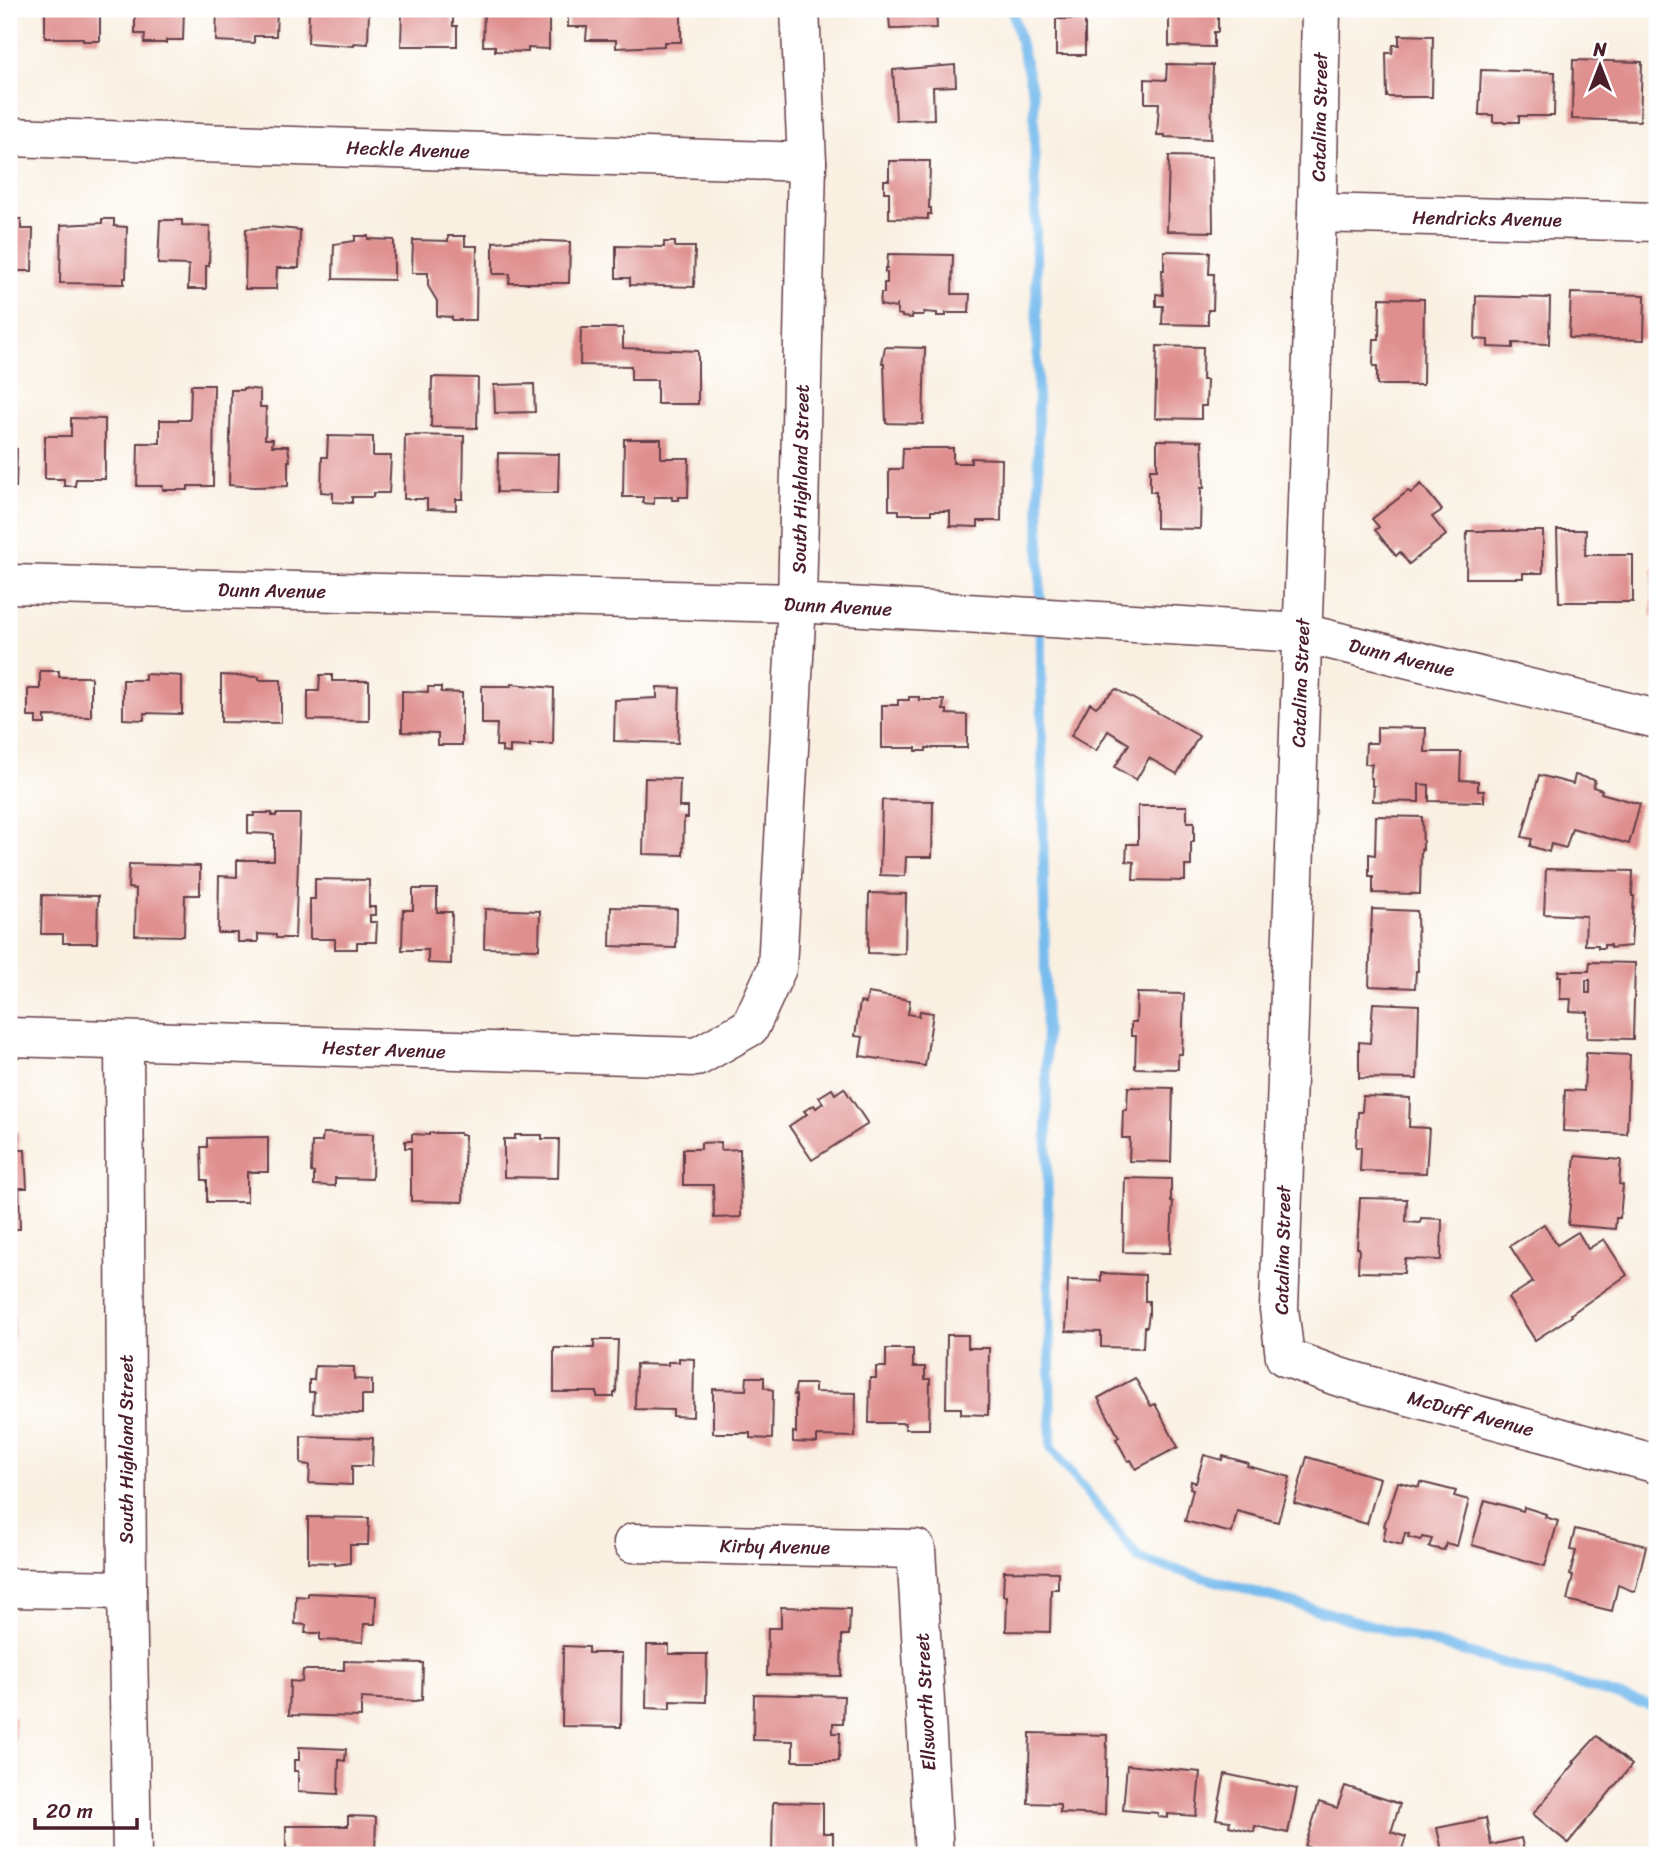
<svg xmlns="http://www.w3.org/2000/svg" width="1666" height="1864" font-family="Sriracha,sans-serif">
<rect width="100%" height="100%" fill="#fff"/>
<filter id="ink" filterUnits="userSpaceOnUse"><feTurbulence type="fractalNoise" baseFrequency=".0143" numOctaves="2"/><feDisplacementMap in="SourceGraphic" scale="14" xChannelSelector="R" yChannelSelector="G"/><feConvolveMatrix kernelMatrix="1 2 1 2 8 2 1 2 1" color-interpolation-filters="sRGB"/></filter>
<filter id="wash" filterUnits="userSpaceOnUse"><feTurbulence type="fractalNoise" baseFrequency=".00686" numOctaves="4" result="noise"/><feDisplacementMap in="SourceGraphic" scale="28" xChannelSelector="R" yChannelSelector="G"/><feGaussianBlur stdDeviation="1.57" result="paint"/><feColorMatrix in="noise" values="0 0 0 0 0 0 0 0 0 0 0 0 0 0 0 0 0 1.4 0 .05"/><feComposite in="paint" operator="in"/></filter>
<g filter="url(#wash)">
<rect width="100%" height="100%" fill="#f9f0e2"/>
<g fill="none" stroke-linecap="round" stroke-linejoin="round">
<!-- stream -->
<path stroke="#78bcee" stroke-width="10" d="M1012,9L1034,97L1051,1447L1139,1559L1657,1707"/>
</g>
<g id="blocks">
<!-- building -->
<g fill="#df8f8e" fill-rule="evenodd">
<path d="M45,9H100V41H83V38H45Z"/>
<path d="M135,9H184L183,40H166V43H144L145,34H135Z"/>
<path d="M217,9H277L276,36H254V43L216,41Z"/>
<path d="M309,9H369L368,44L354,43V46L308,43Z"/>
<path d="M402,9H453V26H457V46H401Z"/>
<path d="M484,9H549V49L528,48V52L495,51V46H483Z"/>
<path d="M568,9H681V42H664V46L616,48V40H586L587,27H568Z"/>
<path d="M893,9H936L937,28L890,29L889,16H893Z"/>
<path d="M1169,9H1218V32H1214V47L1169,46Z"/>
<rect x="1056" y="19" width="29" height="36"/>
<path d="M1399,35L1433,36L1432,97H1387L1386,53H1392L1393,45H1399Z"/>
<path d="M1573,60L1642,62L1640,121L1572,119Z"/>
<path d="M1167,64L1213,65L1211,139L1165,137V135H1157L1159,103H1145V79L1166,80Z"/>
<path d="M955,65L956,86L933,87L934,119L896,120L893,70Z"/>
<path d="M1481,70L1555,72L1554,116H1519V122H1493V115H1479Z"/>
<path d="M1169,156L1212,157L1213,232L1167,231Z"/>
<path d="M889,161H930L929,208H931V214H928V219L889,218V192H884V180H889Z"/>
<path d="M9,219H21V229H33L32,271H16V266H9Z"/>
<path d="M102,219H114V226L127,227L126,278H124V284L60,283L61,225L102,223Z"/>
<path d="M160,220H182V225L210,226L209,266H206V289H188L189,265L158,264Z"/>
<path d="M268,227L300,230L299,268H277L276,289H245L246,229Z"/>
<path d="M355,236H368V239L394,240V280L333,279L334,244L355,241Z"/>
<path d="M448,236H465V246H477L476,320H452V317L437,316V301L428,286V273H412L413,240L448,241Z"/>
<path d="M525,240L570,242L569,283H509L510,274H493V242Z"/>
<path d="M664,242H675V247H695L694,287L630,285V278H616V246L664,247Z"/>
<path d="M1164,251L1210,252L1209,274H1214L1213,310H1208V325L1162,324L1163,306H1156V294L1163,295L1162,270H1164Z"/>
<path d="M888,254L953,255L952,294H970L969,313H946V316H937V313L924,312V315H912V318L902,317V315L897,314V306L895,308L880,305L881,293H884V283H887V272H885V268H887Z"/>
<path d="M1571,293L1645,295L1644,340L1569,338Z"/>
<path d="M1476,296L1550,298L1549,344L1513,343V348L1488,347V340L1475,339Z"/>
<path d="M1380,298L1424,299L1423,385H1377V366H1373L1374,339H1379Z"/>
<path d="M581,328H623V348L698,351V404H657V380H631V366L580,365Z"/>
<path d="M1157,346L1203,347L1202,380H1207L1206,406H1201V419L1155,418Z"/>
<path d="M885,347L925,348L923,424L886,423L884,363H882Z"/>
<path d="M432,377L478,378L477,428L431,427Z"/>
<path d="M534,384L535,412L495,413L494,385Z"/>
<path d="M191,385H214L213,486H188V490H163V486H137L138,443H160V420H190Z"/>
<path d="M243,388L260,390V407H266L265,439H273L272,446H288L290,461H288V486L254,487L229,485L231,390H243Z"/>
<path d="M71,418L105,419V479H76L75,486H64V479H45V436H71Z"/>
<path d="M9,432H13V448L17,449L16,487H13V491H9Z"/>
<path d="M405,435L464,436L463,499H456V510L427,509V499H404Z"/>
<path d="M328,436L373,437V456H391L389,493H373V497H352V503L333,502V493L321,492L322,457H327Z"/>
<path d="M624,439H661V458H689L688,497H679V500H672V497H654V504L643,503V497H623Z"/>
<path d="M1157,440L1202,441L1204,488H1201L1200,529L1156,528V492H1150V469H1157Z"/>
<path d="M903,448H953V463H971V458L1002,459L1001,521H978V527L950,526V511H931V514H899V510H889V469H902Z"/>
<path d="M498,453L559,454L558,493L497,492Z"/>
<path d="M1421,484L1442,510L1432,517L1446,535L1409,564L1400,552L1396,556L1375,530L1379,527L1372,519L1408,491L1411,493Z"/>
<path d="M1557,530H1586L1585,555H1633V602H1559Z"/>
<path d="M1467,531H1543V573H1523V578H1466Z"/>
<path d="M1653,568H1657V616H1652Z"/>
<path d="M40,671H59V677H91V717L45,716V724H36V717H28V689H40Z"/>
<path d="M145,674L182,676V714L144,713V720L123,719V680H145Z"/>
<path d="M221,675L259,677V680H281V723L221,722Z"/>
<path d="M320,675H332V681H369V721L308,720V691H319Z"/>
<path d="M511,684L554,688L553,744H530V747L510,746V753L502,752V746H496L497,724H482V686H511Z"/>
<path d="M428,687H441V692L462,693V745H438V733L402,732V691L428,692Z"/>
<path d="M657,687L680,688L678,743L614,741L615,700L657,698Z"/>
<path d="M1116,689L1199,736L1177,774L1149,758L1136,780L1115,767L1129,744L1108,731L1096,751L1071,736L1090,703L1096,707Z"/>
<path d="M909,697H919V700H944L943,710H947V714L967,715V748H926V751H916V748H882V705H898V700H909Z"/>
<path d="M1377,727L1426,728L1425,752H1461L1460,780L1478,781V791H1484V802L1429,801V785L1419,784V802L1373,801L1374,786H1372V778H1370L1372,764H1365L1366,743H1377Z"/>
<path d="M1539,775L1573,784L1575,775L1595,780L1593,787L1602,790L1601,793L1640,804L1629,844L1572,828L1566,848L1551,844L1549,852L1530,846L1532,839L1522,837Z"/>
<path d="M645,778L680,779L679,807H688V818H684L683,855L643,854Z"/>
<path d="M882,800L933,801L932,857H906L905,876L880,875Z"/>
<path d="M1138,806H1187V822H1194V842H1191V866H1185V881L1133,880L1134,862L1126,861L1127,844H1138Z"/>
<path d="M254,813H272V816H276V814H300L295,938H276V935L258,934V942H238V933H218L219,876L237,877V860H274V834L248,833V816H254Z"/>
<path d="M1376,816L1422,817L1423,850L1421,849L1420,894L1373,893V876H1369V854L1375,855Z"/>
<path d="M129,864L200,866V895H185L184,936L135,935L136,889L128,888Z"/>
<path d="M1546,869L1633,871L1632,896H1634L1631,946L1610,948V945H1604V948H1598V945H1585L1586,916L1544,914Z"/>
<path d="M315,879L369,880V907H375V915H370V922H377L376,942H357V949H335V939H310V899H315Z"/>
<path d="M413,889H437V912H452L451,964L428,963V950H402L403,910H413Z"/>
<path d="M869,893L906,894L905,954L868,953Z"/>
<path d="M42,895L98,896L97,943H63V934H41Z"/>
<path d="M611,907L677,909L676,948L610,946Z"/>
<path d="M485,909L540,911L539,949L484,948Z"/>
<path d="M1372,909L1417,911L1418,971H1416L1415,988L1369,986Z"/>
<path d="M1590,962L1635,963L1633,1039L1587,1038L1588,1012L1570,1011L1571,999H1560L1561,976H1558L1559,971H1589ZM1586,980H1590V993H1586Z"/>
<path d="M868,993L910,1000L908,1014L919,1016L920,1011L933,1013L925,1066L860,1056L863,1037L855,1036L860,1002L866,1003Z"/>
<path d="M1137,993L1184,994L1182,1054H1178V1069L1135,1068L1136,1036H1131V1022H1136Z"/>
<path d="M1373,1003L1419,1005L1417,1079L1359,1078V1042L1370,1043Z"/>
<path d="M1586,1053L1630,1055L1627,1134L1563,1131L1565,1090L1584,1091Z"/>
<path d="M1128,1087L1173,1088L1171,1162L1129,1161L1130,1138H1122L1123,1110H1127Z"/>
<path d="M844,1088L868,1124L812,1160L789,1126L807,1114L804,1111L814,1105L816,1108L823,1103L819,1097L832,1089L835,1094Z"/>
<path d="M1363,1096L1410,1098L1409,1127L1429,1128L1426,1173L1360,1171L1361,1147H1356L1358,1112H1362Z"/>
<path d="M18,1131L19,1150H25L27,1188H19L20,1229H9V1132Z"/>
<path d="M323,1133L373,1134L372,1179L335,1178V1186L314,1185V1173L311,1172L312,1142H322Z"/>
<path d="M429,1133H460V1135H465L463,1202L411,1201V1148H405V1141H412V1134L429,1135Z"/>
<path d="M515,1135H542V1139H559L558,1178L504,1177V1139H515Z"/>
<path d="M268,1137V1172H247V1202H207V1180H202L201,1147H207V1138Z"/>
<path d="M721,1142V1150L740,1149L741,1217L714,1218L713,1185H683V1149H701V1143Z"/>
<path d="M1575,1156L1621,1160L1619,1184L1623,1185L1620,1218H1616L1615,1229L1568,1225Z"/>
<path d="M1125,1178L1171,1179V1202H1173L1170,1253L1123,1252Z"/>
<path d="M1360,1198L1407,1199L1406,1222L1420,1223L1421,1218L1442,1219L1441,1260L1405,1259L1404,1273L1358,1272L1359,1248H1357Z"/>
<path d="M1544,1224L1557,1245L1578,1232L1588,1249L1604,1239L1627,1275L1571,1314L1572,1316L1535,1340L1508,1298L1533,1282L1510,1246Z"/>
<path d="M9,1271H12V1315H14V1337H9Z"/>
<path d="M1101,1273L1145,1275V1301H1149V1314L1147,1327H1144L1143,1348L1101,1347V1332L1066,1331L1068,1280L1101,1281Z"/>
<path d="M947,1335H968V1348H989L988,1415L961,1414V1408H946Z"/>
<path d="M594,1340H618L616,1393H614V1397H597V1392H554V1348H594Z"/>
<path d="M886,1349H913V1367H925V1379H930L929,1429H905V1423H869L870,1378H876V1367H886Z"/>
<path d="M679,1358L694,1359L693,1417L673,1416V1410L635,1409L636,1364L668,1365V1362H679Z"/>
<path d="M315,1366L354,1367V1379L372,1380V1395H362V1414L313,1413L314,1392H309V1380H314Z"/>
<path d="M747,1377H764V1387L773,1390L772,1439L750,1438V1433H713V1389L746,1390Z"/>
<path d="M1135,1378L1151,1406L1155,1404L1178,1447L1136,1469L1131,1460L1128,1461L1116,1439L1119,1437L1098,1398Z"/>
<path d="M796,1384H815V1392L856,1393L855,1437L817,1436V1443L793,1442V1432L796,1433V1395H794Z"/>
<path d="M301,1436L373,1438L372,1466H352V1485L309,1483L310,1465L301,1464Z"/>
<path d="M1204,1455L1222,1460L1223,1456L1248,1463L1247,1466L1290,1477L1278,1522L1237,1511L1232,1533L1185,1521L1193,1489L1190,1488L1191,1481L1196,1483Z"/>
<path d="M1307,1457L1380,1478L1367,1524L1294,1503Z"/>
<path d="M1398,1482L1419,1487L1420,1482L1456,1491L1454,1496L1469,1500L1457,1546L1446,1543L1444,1550L1429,1547L1432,1539L1422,1537L1421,1540L1408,1537L1409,1534L1405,1533L1402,1545L1383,1540L1386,1527L1384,1526Z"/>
<path d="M1485,1500L1523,1511L1524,1507L1546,1514L1545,1517L1558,1521L1545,1566L1472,1545Z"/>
<path d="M308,1517L369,1518L368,1545H350V1563L335,1565V1563L308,1562Z"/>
<path d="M1575,1529L1646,1546L1635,1592L1618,1585L1612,1611L1567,1600L1573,1576L1570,1575L1576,1551L1570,1550Z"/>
<path d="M1004,1571L1058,1572V1589H1051L1050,1632L1006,1631L1007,1596H1003Z"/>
<path d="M308,1593L376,1596L375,1624H364L363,1642L320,1640V1633H305L306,1625L295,1624L296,1596L308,1597Z"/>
<path d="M781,1607L850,1609L849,1635H842L841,1676L767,1675L768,1628H781Z"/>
<path d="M647,1645H669V1654H707L706,1702L670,1701V1709L646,1708Z"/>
<path d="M563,1646L588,1647V1653H622L621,1727L562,1726Z"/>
<path d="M344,1661L423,1663L422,1700L415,1701L361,1698V1717L289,1715L290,1681L302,1682L303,1670H344Z"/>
<path d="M754,1694L844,1696L843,1723H833V1733H840L839,1761H793V1741L753,1740Z"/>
<path d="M9,1716H14L15,1740H9Z"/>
<path d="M1030,1733L1107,1735L1105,1815L1060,1813V1804L1028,1803Z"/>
<path d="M1597,1736L1632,1765L1568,1843L1533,1814L1575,1763L1573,1762Z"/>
<path d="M299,1747L346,1749L345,1761L339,1760L338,1794L298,1792V1771H294V1760H299Z"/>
<path d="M1127,1765L1200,1772L1196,1816L1168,1814V1818L1158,1817V1813L1123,1810Z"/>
<path d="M1225,1774L1297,1789L1288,1833L1255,1826L1254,1832L1229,1826L1230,1821L1216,1819Z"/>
<path d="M1345,1786L1400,1804L1391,1832L1406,1837L1400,1855H1333L1305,1846L1319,1802L1337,1808Z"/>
<path d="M773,1802L823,1803V1833H833V1855H772Z"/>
<path d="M348,1816L376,1817L375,1855H295V1849H286V1826H348Z"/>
<path d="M1486,1818L1491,1845L1521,1838L1525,1855H1443L1437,1828Z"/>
</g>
</g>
</g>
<g filter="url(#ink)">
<use href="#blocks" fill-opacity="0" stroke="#643e46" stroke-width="2"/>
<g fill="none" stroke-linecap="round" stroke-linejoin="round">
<!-- street casing -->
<g stroke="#643e46" stroke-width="41">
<g id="street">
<path d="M1321,9L1317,213L1279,1309L1285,1357L1339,1377L1657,1464"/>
<path d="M9,137L807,162"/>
<path d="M1317,213L1657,222"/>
<path d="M9,584L797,603L1302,633L1657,719"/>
<path d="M9,1037L697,1057L750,1027L777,968L797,603L807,162L800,9"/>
<path d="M124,1042L127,1590L132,1855"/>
<path d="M633,1543L916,1549L934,1855"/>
<path d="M9,1588L127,1590"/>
</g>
</g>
<!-- street -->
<use href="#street" stroke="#fff" stroke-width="38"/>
</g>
</g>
<g text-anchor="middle" stroke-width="7" stroke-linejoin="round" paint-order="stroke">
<!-- street labels -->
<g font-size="19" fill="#4a1f2b" stroke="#fff">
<text transform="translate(1319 117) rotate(-89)" y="7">Catalina Street</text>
<text transform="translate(408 149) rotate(2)" y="7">Heckle Avenue</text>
<text transform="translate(1487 218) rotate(1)" y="7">Hendricks Avenue</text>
<text transform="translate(800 479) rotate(-89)" y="7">South Highland Street</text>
<text transform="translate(272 590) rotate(1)" y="7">Dunn Avenue</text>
<text transform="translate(838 606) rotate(3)" y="7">Dunn Avenue</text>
<text transform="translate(1402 657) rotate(14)" y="7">Dunn Avenue</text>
<text transform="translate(1300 683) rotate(-88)" y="7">Catalina Street</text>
<text transform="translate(384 1049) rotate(2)" y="7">Hester Avenue</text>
<text transform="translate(1282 1250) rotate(-89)" y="7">Catalina Street</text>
<text transform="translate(1471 1413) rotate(15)" y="7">McDuff Avenue</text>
<text transform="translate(126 1449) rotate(-90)" y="7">South Highland Street</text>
<text transform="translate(775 1546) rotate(1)" y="7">Kirby Avenue</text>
<text transform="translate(925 1702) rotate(-93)" y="7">Ellsworth Street</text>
</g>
</g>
<!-- margin -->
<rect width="1666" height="1864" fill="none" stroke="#fff" stroke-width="35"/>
<!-- north arrow -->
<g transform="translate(1600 66)" stroke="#ffffff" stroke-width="5" paint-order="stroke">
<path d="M0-5L12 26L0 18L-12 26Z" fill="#4a1f2b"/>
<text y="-10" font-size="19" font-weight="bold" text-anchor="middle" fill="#4a1f2b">N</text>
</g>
<!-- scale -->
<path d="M35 1818v10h102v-10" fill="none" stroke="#4a1f2b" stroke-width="3.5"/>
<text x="46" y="1818" font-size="21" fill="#4a1f2b" stroke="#ffffff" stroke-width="5" paint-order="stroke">20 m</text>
</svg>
